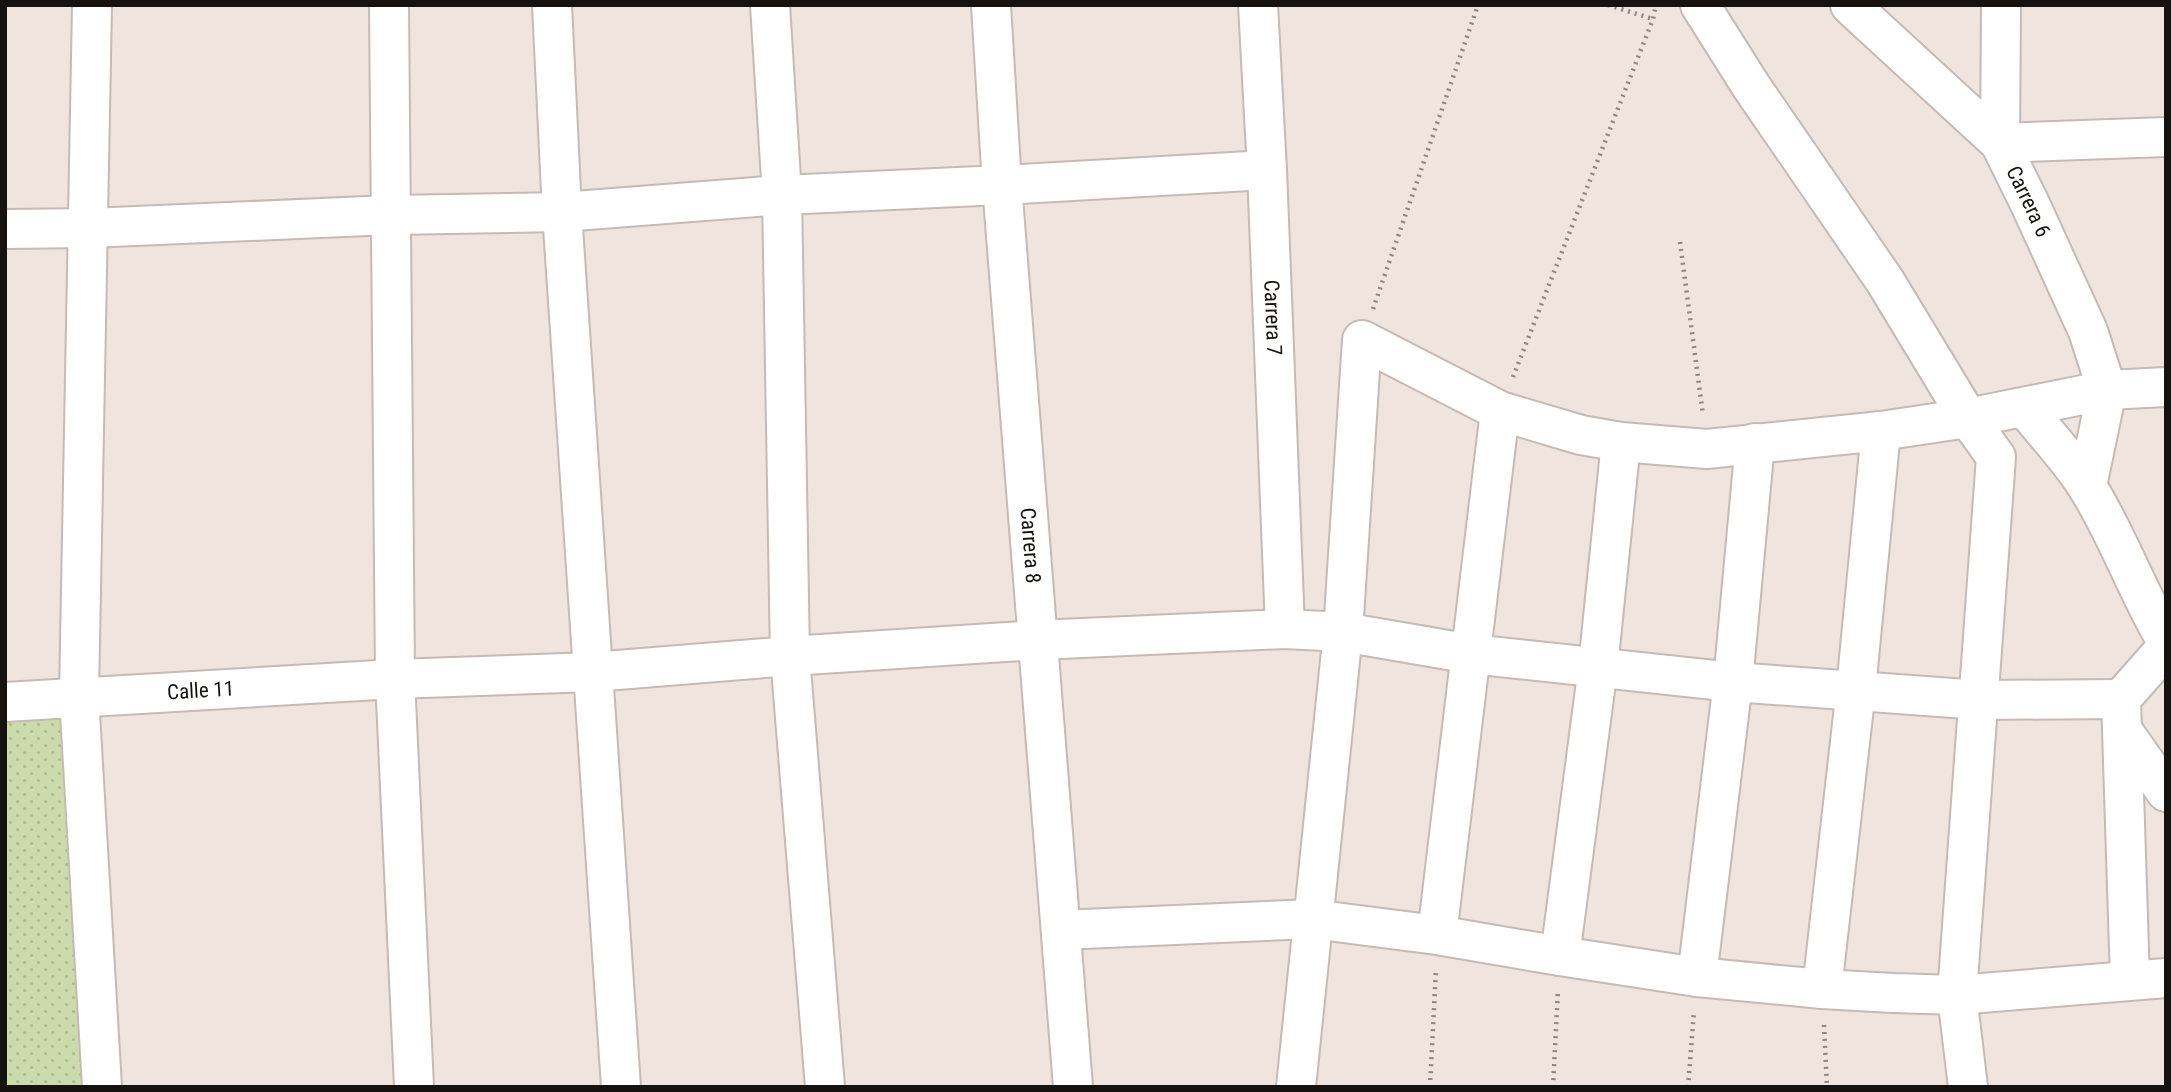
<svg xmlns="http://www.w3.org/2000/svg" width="2171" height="1092" font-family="'Roboto Condensed',sans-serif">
<defs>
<pattern id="grass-dots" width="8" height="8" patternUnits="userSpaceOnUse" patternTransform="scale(1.75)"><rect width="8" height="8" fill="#ccdbac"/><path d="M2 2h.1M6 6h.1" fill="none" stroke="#aebb93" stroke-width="1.8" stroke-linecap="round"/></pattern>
</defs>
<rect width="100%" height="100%" fill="#efe4de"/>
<!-- grass -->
<path fill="url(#grass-dots)" d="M74,705L94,1087H5V711Z"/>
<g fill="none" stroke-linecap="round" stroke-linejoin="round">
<!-- minor casing -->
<g stroke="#c5bab4" stroke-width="42">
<g id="minor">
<path d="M92,5L79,696L102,1087"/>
<path d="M389,5L395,679L414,1087"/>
<path d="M552,5L562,212L621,1087"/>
<path d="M770,5L782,195L790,656L825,1087"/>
<path id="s1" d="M991,5L1002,185L1073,1087"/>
<path id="s2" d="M1258,5L1267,170L1285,629"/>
<path d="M1700,5L1751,86L1885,281L1968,418L1996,457L1957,995L1968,1087"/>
<path d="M1850,5L2000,143L2166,137"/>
<path id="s3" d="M2001,5L2000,143L2030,204L2088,331L2107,390L2087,486"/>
<path d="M5,229L90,228L390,215L562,212L782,195L1002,185L1267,170"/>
<path d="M2025,408C2045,433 2072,461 2088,488C2118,536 2137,591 2166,640"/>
<path id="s4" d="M5,702L395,679L593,672L790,656L1038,640L1285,629L1343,632L1471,654L1733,682L1980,700L2121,699"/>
<path d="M2123,731L2166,792"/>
<path d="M1061,930L1312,919L1437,935L1560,956L1697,977L1822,989L1893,993L1957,995L2166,978"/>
<path d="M1437,935L1500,411"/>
<path d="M1560,956L1598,667L1621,442"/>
<path d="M1697,977L1733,682L1755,443"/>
<path d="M2130,980L2121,699L2166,648"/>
<path d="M1822,989L1856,689L1881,431"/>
<path d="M1296,1087L1343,632L1362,340L1500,411L1581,435L1621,442L1707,449L1881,431L1968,418L2107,390L2166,387"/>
</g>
</g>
<!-- path -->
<g stroke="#8d8681" stroke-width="4.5" stroke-dasharray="2 5" stroke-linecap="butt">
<path d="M1608,5L1653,19"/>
<path d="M1680,242L1703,415"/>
<path d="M1373,309L1478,5"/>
<path d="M1513,377L1653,19L1656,5"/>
<path d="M1824,1025L1827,1087"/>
<path d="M1430,1087L1436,969"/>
<path d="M1553,1087L1558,990"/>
<path d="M1688,1087L1694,1011"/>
</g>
<!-- minor -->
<use href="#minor" stroke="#fff" stroke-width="38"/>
</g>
<g text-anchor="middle" stroke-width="5" stroke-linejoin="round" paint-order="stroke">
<!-- street labels -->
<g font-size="21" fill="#161210" stroke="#fdf1eb">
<text dy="7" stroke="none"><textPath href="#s3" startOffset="203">Carrera 6</textPath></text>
<text dy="7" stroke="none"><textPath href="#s2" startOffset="313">Carrera 7</textPath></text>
<text dy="7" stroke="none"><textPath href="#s1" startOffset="542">Carrera 8</textPath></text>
<text dy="7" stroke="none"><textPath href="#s4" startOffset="196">Calle 11</textPath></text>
</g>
</g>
<!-- border -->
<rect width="2171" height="1092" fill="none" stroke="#161210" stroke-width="14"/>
</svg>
